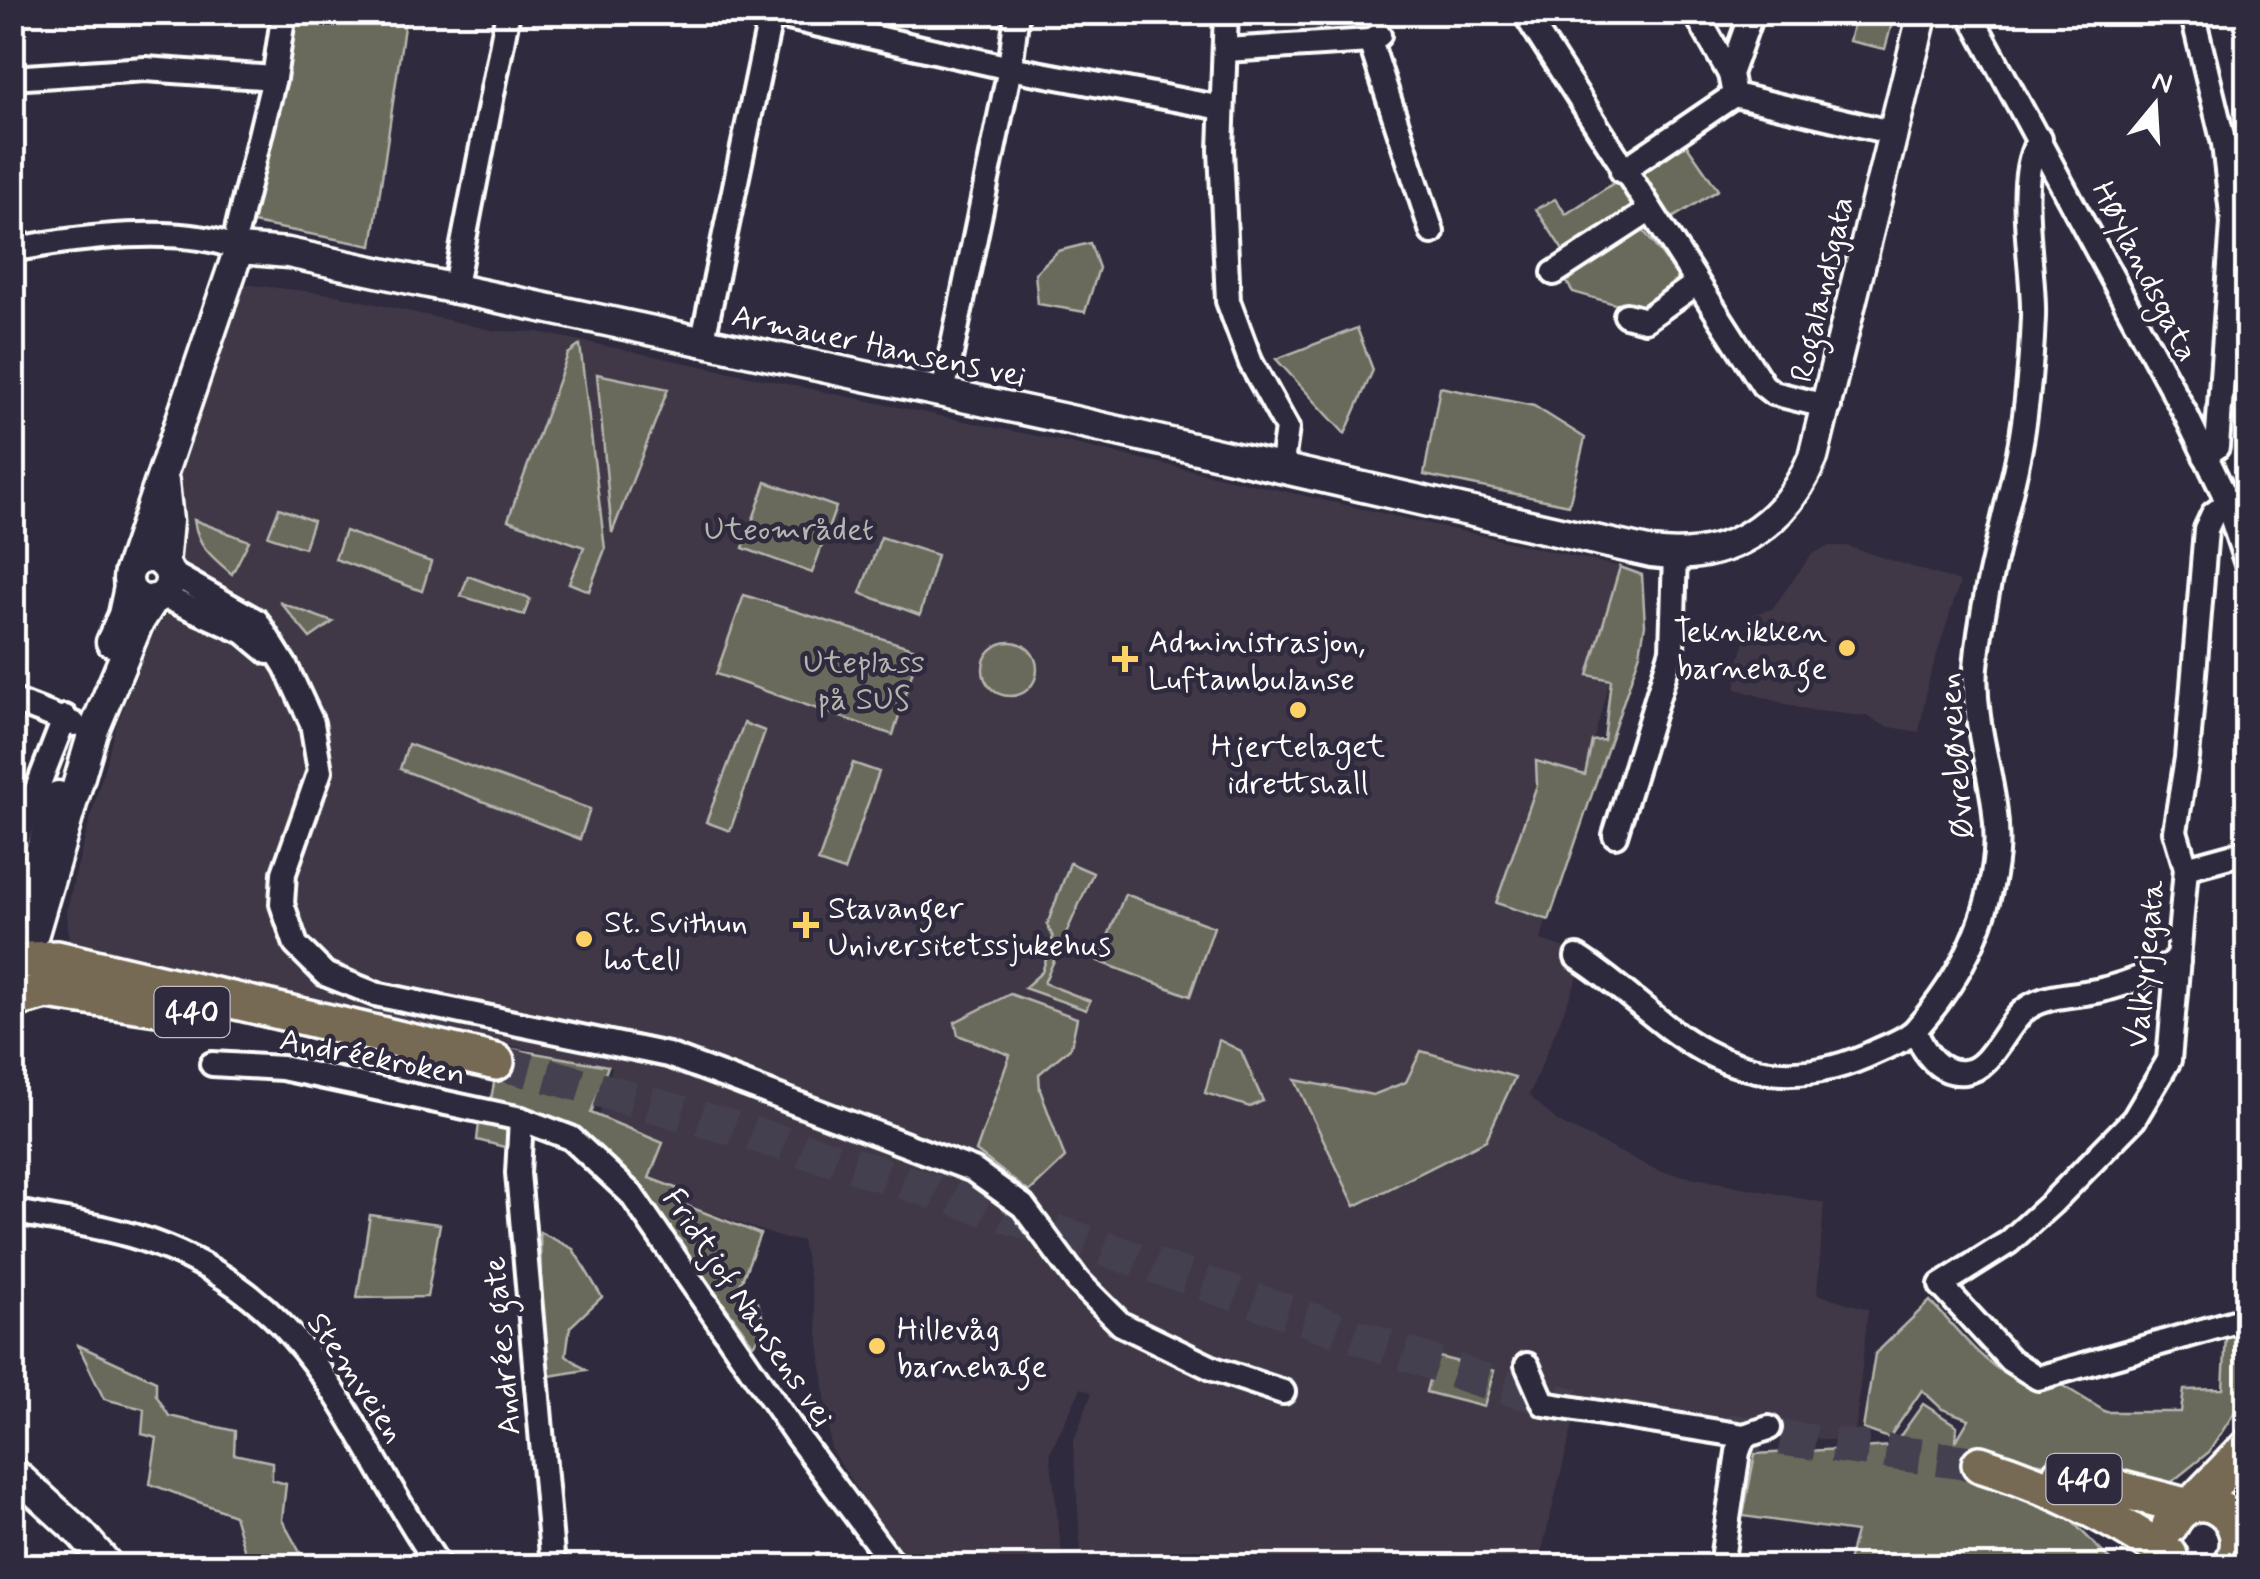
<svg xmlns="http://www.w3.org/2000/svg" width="2260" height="1579" font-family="Mynerve,sans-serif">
<rect width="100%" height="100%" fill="#2f2a3d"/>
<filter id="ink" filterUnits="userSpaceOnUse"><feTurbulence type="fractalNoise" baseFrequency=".01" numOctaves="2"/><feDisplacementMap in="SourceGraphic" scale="20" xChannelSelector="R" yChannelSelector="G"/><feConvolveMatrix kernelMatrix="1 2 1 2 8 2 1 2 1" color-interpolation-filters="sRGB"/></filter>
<g filter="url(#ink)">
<!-- built -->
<g fill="#413946">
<path d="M242,284L331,294L496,331L538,332L1070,443L1638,571L1541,940L1587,955L1529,1095L1558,1122L1659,1171L1824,1203L1817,1294L1868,1309L1854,1442L1575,1416L1538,1566L1082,1565L1073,1443L1092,1393L1081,1388L1050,1452L1063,1566H909L831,1450L816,1313L802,1240L785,1239L683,1203L686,1192L649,1178L663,1143L599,1116L612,1067L100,958L69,942L67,910L74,879L115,729L150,641L178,593L174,476Z"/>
<path d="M1830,546H1846L1960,582L1929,679L1919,732L1885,726L1867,716L1806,710L1736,689L1737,667L1754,614L1772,609L1812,554Z"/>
</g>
<!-- green -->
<g fill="#6a6b5c" stroke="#b4b5ae" stroke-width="2.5">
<path d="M292,13H406L372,246L248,222Z"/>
<path d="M1856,13L1894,16L1885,49L1849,41Z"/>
<path d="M1684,141L1718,190L1669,220L1639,171Z"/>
<path d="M1617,181L1634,211L1566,255L1536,209L1555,199L1566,214Z"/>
<path d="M1640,226L1686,287L1646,313L1573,292L1563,277Z"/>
<path d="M1090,243L1099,268L1085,312L1038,304L1035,273L1058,251Z"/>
<path d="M1357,328L1373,370L1345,434L1276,359Z"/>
<path d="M580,345L605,549L589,591L569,583L584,547L508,520L568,354Z"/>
<path d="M597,374L668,389L612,533Z"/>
<path d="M1440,387L1534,406L1585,438L1569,505L1424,475Z"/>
<path d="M766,482L836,507L812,573L743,548Z"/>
<path d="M279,508L313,521L304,548L268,536Z"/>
<path d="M194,520L249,541L232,574C212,557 198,547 194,520Z"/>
<path d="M345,531L431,562L422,591L335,559Z"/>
<path d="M881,537L937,555L920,615L860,593Z"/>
<path d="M1620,567L1642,575L1645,625L1640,653L1549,920L1496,903L1537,785L1536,761L1585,775L1592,741L1604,740L1611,680L1588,675Z"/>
<path d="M468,576L530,599L524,615L461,596Z"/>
<path d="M744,595L919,650L893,735L716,674Z"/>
<path d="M281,603L333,622L310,638Z"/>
<circle cx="1010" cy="669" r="27"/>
<path d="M744,723L765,731L730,831L706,822Z"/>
<path d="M408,744L590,809L580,839L400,769Z"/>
<path d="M853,763L879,772L844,871L818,862Z"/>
<path d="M1070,863L1093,873L1044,983L1090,1001L1086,1010L1024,988L1042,972L1053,937L1047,925Z"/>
<path d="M1125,894L1214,927L1190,996L1098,961Z"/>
<path d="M1010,994L1077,1018L1071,1047L1039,1074L1040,1090L1065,1158L1029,1192L976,1151L1010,1055L958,1035L955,1022Z"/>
<path d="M1219,1040L1241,1051L1263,1101L1250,1107L1205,1093Z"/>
<path d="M501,1047L608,1066L591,1113L663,1143L649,1178L681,1190L677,1202L760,1234L737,1293L758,1303L767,1332L753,1344L624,1168L570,1126L490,1104Z"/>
<path d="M1421,1051L1515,1077L1486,1140L1355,1206L1295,1080L1373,1095L1406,1082Z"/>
<path d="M480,1115L514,1123L512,1149L477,1140Z"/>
<path d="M370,1215L440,1224L427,1297L357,1298Z"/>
<path d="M540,1232L573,1249L602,1297L570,1327L566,1355L586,1370L543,1377Z"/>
<path d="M1930,1301C1963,1334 2006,1399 2059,1383L2106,1412H2181L2184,1390L2223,1389L2226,1335L2247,1328V1393L2209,1452L2168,1485L1976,1452L2063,1512L2116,1566H1847L1856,1532L1743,1516L1755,1454L1893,1446L1923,1404L1957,1426L1956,1441L1969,1419L1942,1409L1922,1390L1889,1438L1863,1429L1875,1354Z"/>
<path d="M78,1345L156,1381V1395L169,1416L235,1431L234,1454L272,1462V1480L286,1484L282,1520L307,1565L332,1566H249L234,1515L150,1484L157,1438L142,1434L144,1409L104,1399Z"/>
<path d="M1435,1356L1494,1371L1484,1407L1426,1392Z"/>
</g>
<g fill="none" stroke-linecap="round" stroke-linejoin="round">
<!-- primary-tunnel -->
<g stroke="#443f50" stroke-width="35" stroke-dasharray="35 18" stroke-linecap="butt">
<path d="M496,1062C830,1148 1153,1265 1478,1379L1574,1406"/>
<path d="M1728,1431L1980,1464"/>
</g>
<!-- minor casing -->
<g stroke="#fff" stroke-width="30">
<g id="minor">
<path d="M762,12L1010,68L1222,108"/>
<path d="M1226,12L1221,150L1228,301L1251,363L1287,428L1281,470"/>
<path d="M1524,12L1763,385L1773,393L1829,407"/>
<path d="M1695,12L1730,74"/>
<path d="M1969,12L2186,415L2223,492L2248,567"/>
<path d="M2192,12L2224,144L2233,223L2217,447L2205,456"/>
<path d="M1370,41L1432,232"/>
<path d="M1225,50L1370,41L1379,35"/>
<path d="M12,78L145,69L274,78"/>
<path d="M1734,95L1730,74L1752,12"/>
<path d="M1622,171L1734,95L1894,133"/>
<path d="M237,230L274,78L284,12"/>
<path d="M12,250C75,238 182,223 239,249"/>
<path d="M1554,273L1649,211"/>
<path d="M454,291L508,12"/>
<path d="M1626,315L1645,320L1697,283"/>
<path d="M702,344L771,14"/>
<path d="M943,393L1010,68L1017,12"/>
<path d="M2227,504L2213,514L2206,529L2187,758L2175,831L2186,868L2169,1060L2134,1119L2052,1203L2009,1242L1941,1285L2010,1360L2038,1378L2248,1318"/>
<path d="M168,571L257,621L286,667L312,723L320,771L284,873L282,904L296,945L325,974L375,994L668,1055L973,1170L1023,1206L1078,1281L1121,1324L1214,1369L1283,1392"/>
<path d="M161,595L244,632L268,652"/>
<path d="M12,700L74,724"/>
<path d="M1615,835L1672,650L1675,554"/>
<path d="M12,853L65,717"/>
<path d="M2186,868L2248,851"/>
<path d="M1577,957C1622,985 1658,1026 1704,1051C1763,1082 1819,1079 1877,1051C1890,1045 1907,1039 1916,1029C1960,979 1990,919 1996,853C2001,791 1971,730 1976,667C1982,598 2001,534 2016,467C2027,418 2031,367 2033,317C2035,271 2013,175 2040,139"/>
<path d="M1915,1031C1924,1052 1938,1075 1965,1072C1993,1069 2006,1021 2029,1007C2051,993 2081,996 2105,989C2131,983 2155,972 2178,961"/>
<path d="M212,1064L282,1068L521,1119L571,1138L631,1194L797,1436L894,1566"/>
<path d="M521,1119L518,1173L553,1566"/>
<path d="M12,1211C59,1221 109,1226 154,1243C319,1303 349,1435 439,1566"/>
<path d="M1527,1365L1544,1404L1744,1436"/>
<path d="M1721,1566L1738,1452L1744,1436L1769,1428"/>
</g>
</g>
<!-- tertiary casing -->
<g stroke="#fff" stroke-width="35">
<g id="tertiary">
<path d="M164,482L168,521L164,565"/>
<circle cx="149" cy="579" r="21"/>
<path d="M129,572L239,249L288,253L1061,418L1652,553C1727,563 1785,526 1813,457L1923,12"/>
<path d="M111,642L123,615L129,587"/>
<path d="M12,908L34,870L58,796"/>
<path d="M27,957L93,732L138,624L154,599"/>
<path d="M12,1471L81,1534L109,1566"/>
</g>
</g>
<!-- primary casing -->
<g stroke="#fff" stroke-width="42">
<g id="primary">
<path d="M29,960L57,959L496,1062"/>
<path d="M15,999L47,991L191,1012"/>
<path d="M1980,1464C2050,1486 2108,1514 2169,1555"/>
<path d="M2061,1474L2185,1506"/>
<path d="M2194,1503L2248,1447"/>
<path d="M2170,1525C2196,1474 2260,1521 2231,1566"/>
</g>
</g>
<!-- minor -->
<use href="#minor" stroke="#2f2a3d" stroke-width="22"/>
<!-- tertiary -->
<use href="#tertiary" stroke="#2f2a3d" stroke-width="28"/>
<!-- primary -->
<use href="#primary" stroke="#766a54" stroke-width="35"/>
</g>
</g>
<!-- markers -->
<g fill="#ffd166" stroke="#2f2a3d" stroke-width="4">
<circle cx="1847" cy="648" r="10"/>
<path d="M1120 644h10v10h10v10h-10v10h-10v-10h-10v-10h10z"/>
<circle cx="1298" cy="710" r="10"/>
<path d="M801 910h10v10h10v10h-10v10h-10v-10h-10v-10h10z"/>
<circle cx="584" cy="939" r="10"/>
<circle cx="877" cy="1346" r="10"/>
</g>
<g text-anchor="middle" stroke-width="9" stroke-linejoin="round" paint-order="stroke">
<!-- shield labels -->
<g fill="#2f2a3d" stroke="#c1bfc5" stroke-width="2.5">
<rect x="154.5" y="987" width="75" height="50" rx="8"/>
<rect x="2046.5" y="1454" width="75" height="50" rx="8"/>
</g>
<g font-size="30" font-weight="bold" fill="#fff">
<text x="192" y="1022">440</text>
<text x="2084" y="1489">440</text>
</g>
<!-- street labels -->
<g font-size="32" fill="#fff" stroke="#2f2a3d">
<text transform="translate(2146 271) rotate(63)" y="11">Høylandsgata</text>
<text transform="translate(1821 289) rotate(-77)" y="11">Rogalandsgata</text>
<text transform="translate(879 345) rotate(12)" y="11">Armauer Hansens vei</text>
<text transform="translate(1955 756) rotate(-95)" y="11">Øvrebøveien</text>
<text transform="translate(2144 964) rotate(-84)" y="11">Valkyrjegata</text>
<text transform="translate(373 1056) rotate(11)" y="11">Andréekroken</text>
<text transform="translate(749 1307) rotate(56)" y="11">Fridtjof Nansens vei</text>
<text transform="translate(501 1346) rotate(-95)" y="11">Andrées gate</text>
<text transform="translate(357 1377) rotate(56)" y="11">Stemveien</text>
</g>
<!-- park labels -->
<g font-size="32" fill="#b4b5ae" stroke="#2f2a3d">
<text x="789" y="539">Uteområdet</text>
<text x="864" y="672">Uteplass<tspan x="864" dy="37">på SUS</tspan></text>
</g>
<!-- poi labels -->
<g font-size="32" fill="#fff" stroke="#2f2a3d" text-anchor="start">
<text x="1827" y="641" text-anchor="end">Teknikken<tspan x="1827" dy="37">barnehage</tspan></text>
<text x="1148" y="652">Administrasjon,<tspan x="1148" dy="37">Luftambulanse</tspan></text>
<text x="1298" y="756" text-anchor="middle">Hjertelaget<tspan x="1298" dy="37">idrettshall</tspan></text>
<text x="828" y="918">Stavanger<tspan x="828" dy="37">Universitetssjukehus</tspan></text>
<text x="604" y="932">St. Svithun<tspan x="604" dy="37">hotell</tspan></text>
<text x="897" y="1339">Hillevåg<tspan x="897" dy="37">barnehage</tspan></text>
</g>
</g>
<!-- margin -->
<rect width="2260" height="1579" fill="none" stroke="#2f2a3d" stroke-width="50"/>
<rect x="25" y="25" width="2210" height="1529" fill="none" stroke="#fff" stroke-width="4" filter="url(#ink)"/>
<!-- north arrow -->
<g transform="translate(2155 105) rotate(18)" stroke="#2f2a3d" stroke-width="8" paint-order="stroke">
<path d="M0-8L18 38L0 25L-18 38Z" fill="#ffffff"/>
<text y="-15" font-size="28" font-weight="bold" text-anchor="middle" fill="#ffffff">N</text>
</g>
</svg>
